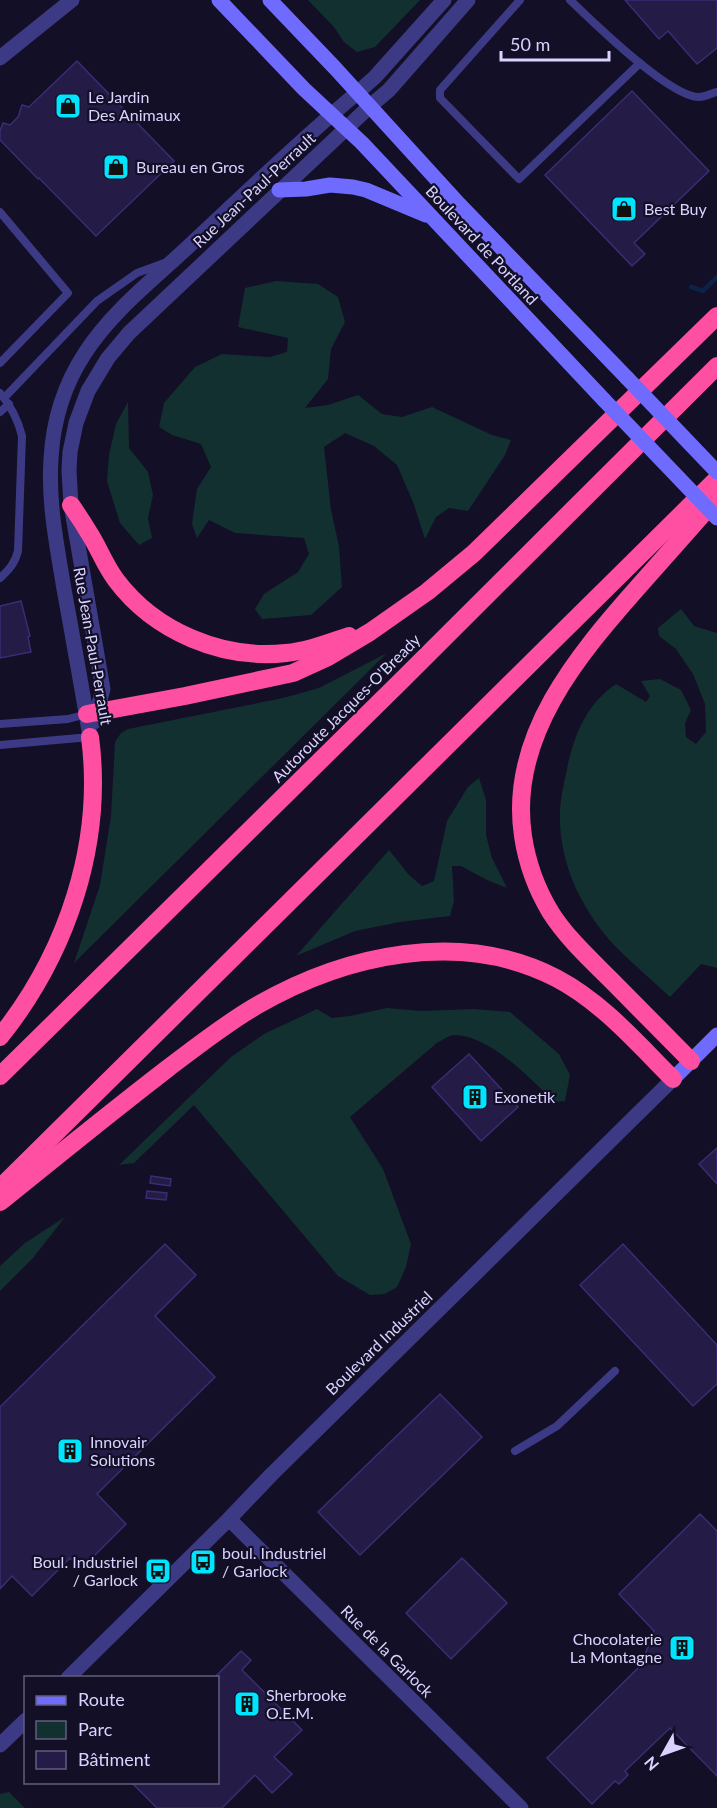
<svg xmlns="http://www.w3.org/2000/svg" width="717" height="1808" font-family="Lato,sans-serif">
<rect width="100%" height="100%" fill="#130f26"/>
<!-- green -->
<g fill="#12302f">
<path d="M308,0H420L375,47L357,52L344,42L334,27Z"/>
<path d="M276,281L318,284L338,297L345,322L331,349L328,379L305,408L328,405L358,395L382,414L402,417L432,407L492,435L511,440L505,455L468,511L449,508L436,517L425,539L413,502L397,465L374,446L345,433L324,447L331,510L339,546L342,587L311,615L262,619L255,609L264,594L298,572L309,554L304,538L235,533L209,520L197,538L192,524L197,489L211,467L201,444L172,435L159,427L164,403L195,367L222,354L270,357L287,352L288,338L238,327L245,288Z"/>
<path d="M128,402L129,448L148,472L153,495L148,518L152,538L139,545L120,523L107,481L109,455L116,424Z"/>
<path d="M681,609L694,626L717,633V968L701,964L670,997C653,981 635,966 619,950C582,912 558,863 560,810C561,795 565,779 568,764C576,731 587,704 616,684L646,702L650,696L641,681L660,679L681,690L691,710L685,723L686,737L696,744L706,732L705,704L693,674L676,649L659,636L658,628Z"/>
<path d="M387,653L74,963L100,885L111,816L115,742L121,733L128,729L283,698L319,688Z"/>
<path d="M479,778L486,800V835L492,858L507,888L487,880L461,866H452L454,901L450,916L400,922L355,931L296,956L389,850L409,875L422,886L434,881L447,821L468,787Z"/>
<path d="M387,1008L421,1011L473,1009L510,1012L559,1054L570,1075L565,1101L555,1102C530,1079 491,1036 455,1035C449,1035 443,1040 438,1042L350,1117L383,1169L411,1244L406,1267L397,1287L385,1294L370,1295L338,1276L194,1105L134,1163L119,1165L231,1057L264,1034L317,1009L332,1018L350,1016Z"/>
<path d="M65,1217L33,1258L0,1291V1266L25,1243Z"/>
<path d="M9,1792L25,1808H0V1794Z"/>
</g>
<g fill="none" stroke-linecap="round" stroke-linejoin="round">
<!-- stream -->
<path stroke="#0c2248" stroke-width="4.5" d="M691,287L703,291L717,277"/>
</g>
<!-- building -->
<g fill="#241b47" stroke="#3b2d73" stroke-width="1.5">
<path d="M625,0H717V48L697,64L668,31L659,39Z"/>
<path d="M77,61L174,161L96,236L39,178L38,179L0,140V131L3,123L10,125L18,117L22,105L29,107Z"/>
<path d="M632,91L709,171L634,243L645,254L632,266L545,175Z"/>
<path d="M21,601L30,636L28,637L31,652L0,658V606Z"/>
<path d="M469,1054L518,1107L481,1141L432,1087Z"/>
<path d="M717,1148V1184L699,1164Z"/>
<path d="M151,1176L171,1179L170,1186L150,1183Z"/>
<path d="M147,1191L167,1193L166,1200L146,1198Z"/>
<path d="M165,1244L196,1275L155,1316L215,1377L97,1494L126,1524L81,1569L70,1558L32,1596L12,1576L0,1589V1407Z"/>
<path d="M623,1244L717,1345V1384L693,1406L580,1285Z"/>
<path d="M440,1394L482,1437L360,1555L318,1512Z"/>
<path d="M700,1514L717,1531V1776L670,1728L625,1771L628,1775L619,1784L615,1781L592,1804L547,1758L641,1665L654,1631L619,1594Z"/>
<path d="M462,1558L507,1603L451,1659L406,1613Z"/>
<path d="M241,1651L251,1660L242,1670L302,1730L274,1757L292,1774L272,1793L255,1775L222,1808H157L131,1782H218V1678H214Z"/>
</g>
<g fill="none" stroke-linecap="round" stroke-linejoin="round">
<!-- service -->
<g stroke="#3d3a85" stroke-width="8">
<path d="M520,0L440,90V98L519,179L640,63"/>
<path d="M570,0C593,22 669,97 699,97C705,97 712,93 717,92"/>
<path d="M0,212L68,293L0,363"/>
<path d="M0,393C11,406 18,420 22,436L18,551C15,563 9,570 0,578"/>
<path d="M4,398L97,301L137,273L167,262"/>
<path d="M0,412L9,404"/>
<path d="M0,724L68,719L87,714"/>
<path d="M0,745L90,737"/>
<path d="M515,1451L557,1426L615,1371"/>
</g>
<!-- minor -->
<g stroke="#3d3a85" stroke-width="15">
<path d="M0,58L72,0"/>
<path d="M357,93L375,77L444,0"/>
<path d="M369,107L389,90L468,0"/>
<path d="M229,1519L521,1808"/>
</g>
<!-- tertiary -->
<g stroke="#3d3a85" stroke-width="15">
<path d="M94,722L103,689L71,505L69,471L70,452L76,423L88,391L108,358L129,333L369,107"/>
<path d="M90,737C82,688 73,639 64,589C57,546 48,503 51,459C53,421 64,385 85,353C112,311 154,279 189,246C245,194 299,141 357,93"/>
<path d="M68,1678L229,1519L271,1475L673,1079"/>
<path d="M0,1745L26,1720"/>
</g>
<!-- secondary -->
<g stroke="#6f6bff" stroke-width="15">
<path d="M219,0L304,89L362,143L604,400"/>
<path d="M270,0L335,68L459,204L627,378"/>
<path d="M279,190L306,189L330,185L353,187L366,190L426,215"/>
<path d="M673,1079L717,1035"/>
</g>
<!-- motorway -->
<g stroke="#ff4fa3" stroke-width="18">
<path d="M71,505C78,515 85,526 91,536C100,551 106,567 116,580C155,632 223,660 286,653C308,651 328,643 349,636"/>
<path d="M87,714L185,696L293,673L328,657L370,632L427,592L474,553L717,316"/>
<path d="M0,1037C67,953 104,844 90,737"/>
<path d="M691,1061C664,1034 638,1007 611,980C590,959 567,938 551,913C537,890 527,863 523,836C508,737 578,655 639,586C665,557 691,527 717,498"/>
<path d="M0,1076L399,683L717,366"/>
<path d="M0,1188L717,479"/>
<path d="M0,1202C56,1157 111,1112 167,1069C196,1047 225,1024 256,1006C346,954 461,929 556,978C602,1002 637,1043 673,1079"/>
</g>
<!-- secondary-bridge -->
<g stroke="#6f6bff" stroke-width="15">
<path d="M627,378L717,472"/>
<path d="M604,400L717,518"/>
</g>
</g>
<!-- icons -->
<defs>
<g id="shop-square" transform="scale(1.35)"><rect x="-9" y="-9" width="18" height="18" rx="4" fill="#00e5ff" stroke="#130f26"/><path d="M-5-2.5h2.3a2.7 3.5 0 0 1 5.4 0H5L5.5 6h-11ZM-1.5-2.5h3a1.5 2.3 0 0 0-3 0Z" fill="#111"/></g>
<g id="building-square" transform="scale(1.35)"><rect x="-9" y="-9" width="18" height="18" rx="4" fill="#00e5ff" stroke="#130f26"/><path d="M-4-6H4V6H1V3H-1V6H-4ZM-2.5-4.3h1.7v1.8h-1.7ZM.8-4.3h1.7v1.8H.8ZM-2.5-1h1.7V.8h-1.7ZM.8-1h1.7V.8H.8Z" fill="#111"/></g>
<g id="bus-square" transform="scale(1.35)"><rect x="-9" y="-9" width="18" height="18" rx="4" fill="#00e5ff" stroke="#130f26"/><path d="M-5-6H5V4H4V6H2V4H-2V6H-4V4H-5ZM-3.5-4V0h7V-4ZM-3.5 1.2v1.5H-2V1.2ZM2 1.2v1.5H3.5V1.2Z" fill="#111"/></g>
</defs>
<g fill-rule="evenodd">
<use href="#shop-square" x="68" y="106"/>
<use href="#shop-square" x="116" y="167"/>
<use href="#shop-square" x="624" y="209"/>
<use href="#building-square" x="475" y="1097"/>
<use href="#building-square" x="70" y="1451"/>
<use href="#bus-square" x="203" y="1562"/>
<use href="#bus-square" x="158" y="1571"/>
<use href="#building-square" x="682" y="1648"/>
<use href="#building-square" x="247" y="1704"/>
</g>
<g text-anchor="middle" stroke-width="4.5" stroke-linejoin="round" paint-order="stroke">
<!-- poi labels -->
<g font-size="16" fill="#d9d4ff" stroke="#130f26" text-anchor="start">
<text x="88" y="103">Le Jardin<tspan x="88" dy="18">Des Animaux</tspan></text>
<text x="136" y="173">Bureau en Gros</text>
<text x="644" y="215">Best Buy</text>
<text x="494" y="1103">Exonetik</text>
<text x="90" y="1448">Innovair<tspan x="90" dy="18">Solutions</tspan></text>
<text x="222" y="1559">boul. Industriel<tspan x="222" dy="18">/ Garlock</tspan></text>
<text x="138" y="1568" text-anchor="end">Boul. Industriel<tspan x="138" dy="18">/ Garlock</tspan></text>
<text x="662" y="1645" text-anchor="end">Chocolaterie<tspan x="662" dy="18">La Montagne</tspan></text>
<text x="266" y="1701">Sherbrooke<tspan x="266" dy="18">O.E.M.</tspan></text>
</g>
<!-- street labels -->
<g font-size="16" fill="#d9d4ff" stroke="#130f26">
<text transform="translate(254 190) rotate(-43)" y="6">Rue Jean-Paul-Perrault</text>
<text transform="translate(482 245) rotate(47)" y="6">Boulevard de Portland</text>
<text transform="translate(93 646) rotate(80)" y="6">Rue Jean-Paul-Perrault</text>
<text transform="translate(346 708) rotate(-45)" y="6">Autoroute Jacques-O'Bready</text>
<text transform="translate(379 1343) rotate(-44)" y="6">Boulevard Industriel</text>
<text transform="translate(387 1651) rotate(45)" y="6">Rue de la Garlock</text>
</g>
</g>
<!-- legend -->
<rect x="24" y="1676" width="195" height="108" fill="#130f26" stroke="#625e7d" stroke-width="1.5"/>
<rect x="36" y="1696" width="30" height="9" fill="#6f6bff" stroke="#625e7d" stroke-width="1.5"/>
<text x="78" y="1706" font-size="18" fill="#d9d4ff">Route</text>
<rect x="36" y="1721" width="30" height="18" fill="#12302f" stroke="#625e7d" stroke-width="1.5"/>
<text x="78" y="1736" font-size="18" fill="#d9d4ff">Parc</text>
<rect x="36" y="1751" width="30" height="18" fill="#241b47" stroke="#625e7d" stroke-width="1.5"/>
<text x="78" y="1766" font-size="18" fill="#d9d4ff">Bâtiment</text>
<!-- north arrow -->
<g transform="translate(663 1754) rotate(230)" stroke="#130f26" stroke-width="4.5" paint-order="stroke">
<path d="M0-4.5L10 22L0 15L-10 22Z" fill="#d9d4ff"/>
<text y="-9" font-size="16" font-weight="bold" text-anchor="middle" fill="#d9d4ff">N</text>
</g>
<!-- scale -->
<path d="M501 51v9h108v-9" fill="none" stroke="#d9d4ff" stroke-width="3"/>
<text x="510" y="51" font-size="18" fill="#d9d4ff" stroke="#130f26" stroke-width="4.5" paint-order="stroke">50 m</text>
</svg>
